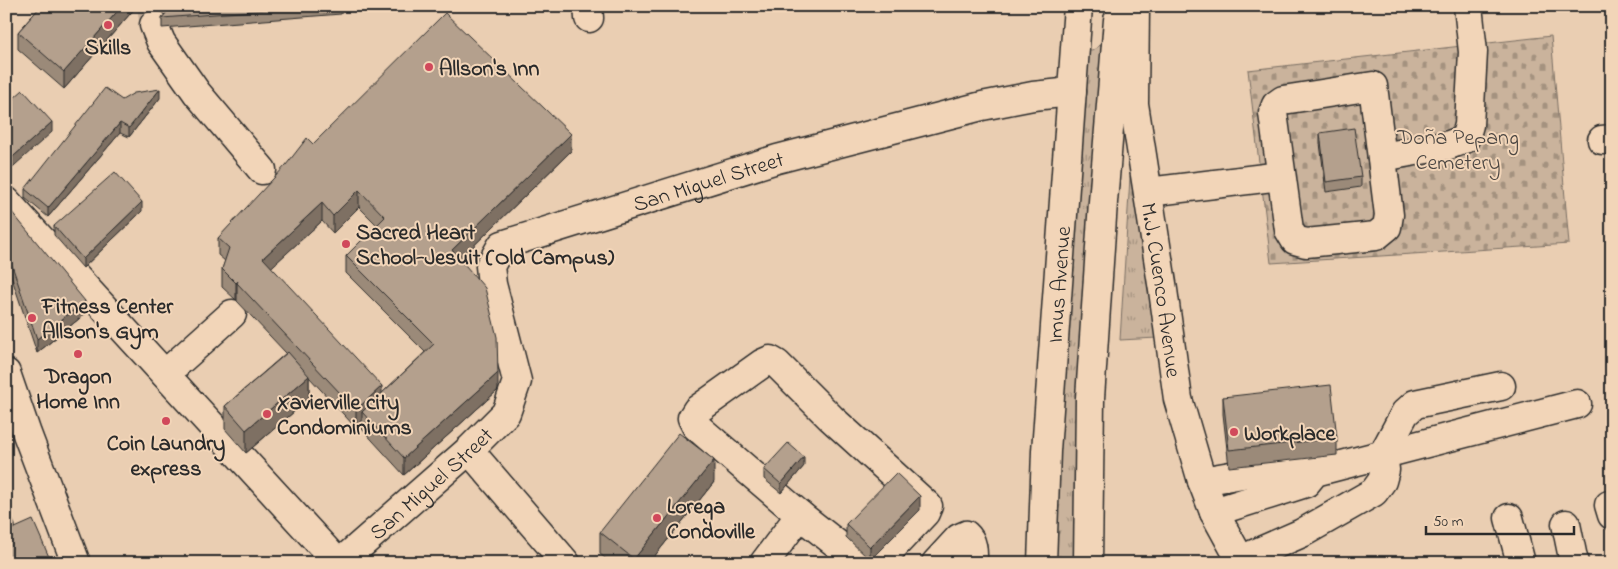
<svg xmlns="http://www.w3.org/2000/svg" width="1618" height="569" font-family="'Indie Flower',sans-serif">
<defs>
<pattern id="grass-tufts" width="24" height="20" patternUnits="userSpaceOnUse" patternTransform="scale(1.25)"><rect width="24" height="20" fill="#cab39c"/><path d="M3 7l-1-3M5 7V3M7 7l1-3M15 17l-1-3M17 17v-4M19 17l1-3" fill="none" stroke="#a4927f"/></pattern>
<pattern id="cemetery-stones" width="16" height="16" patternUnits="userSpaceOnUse" patternTransform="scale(1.25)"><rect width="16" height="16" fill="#cab39c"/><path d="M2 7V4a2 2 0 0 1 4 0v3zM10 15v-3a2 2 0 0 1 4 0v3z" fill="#a4927f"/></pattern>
</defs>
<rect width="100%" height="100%" fill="#eaceb2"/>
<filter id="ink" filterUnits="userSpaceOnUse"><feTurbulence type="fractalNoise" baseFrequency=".02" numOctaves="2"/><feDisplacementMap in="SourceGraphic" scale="10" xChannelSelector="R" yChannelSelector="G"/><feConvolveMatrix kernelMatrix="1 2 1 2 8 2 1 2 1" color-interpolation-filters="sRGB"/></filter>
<g filter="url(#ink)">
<!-- grass -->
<g fill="url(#grass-tufts)" stroke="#7a6f64">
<path d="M1117,33L1091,563H1043L1075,50L1092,51Z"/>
<path d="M1134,113L1157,338L1120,340Z"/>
</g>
<!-- cemetery -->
<path fill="url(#cemetery-stones)" stroke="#7a6f64" d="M1551,36L1569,244L1271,263L1248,70Z"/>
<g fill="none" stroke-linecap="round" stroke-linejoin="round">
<!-- minor-tunnel -->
<path stroke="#c4ad97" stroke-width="28" stroke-dasharray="28 14" stroke-linecap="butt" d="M151,6L154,25"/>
<!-- minor casing -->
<g stroke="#2b2b2b" stroke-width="31">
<g id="minor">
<path d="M588,6L589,18"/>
<path d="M154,25L161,42L197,93L262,170"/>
<path d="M1373,86L1389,215L1387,227L1376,236L1306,243L1295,240L1289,230L1273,113L1276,105L1283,100Z"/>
<path d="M1602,140L1612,139"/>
<path d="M1382,157L1449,145L1465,139L1469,125L1473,52L1468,6"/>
<path d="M1148,192L1281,176"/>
<path d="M6,201L338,563"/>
<path d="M6,373L27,434L76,563"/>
<path d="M165,374L232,314"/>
<path d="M469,450L566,563"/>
<path d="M1202,481L1300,464L1308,467L1315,472"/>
<path d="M1609,505L1612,515"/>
<path d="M1214,512L1306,483L1315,472L1577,404"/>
<path d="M1509,518L1521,563"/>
<path d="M1566,524L1574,563"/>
<path d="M1240,560L1302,533L1374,492L1382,481L1385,470L1383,454L1405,413L1415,404L1501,386"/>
<path id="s1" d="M340,563L469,450L506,413L517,381L492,284L490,266L502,245L777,159L982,106L1033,96L1072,92"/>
<path d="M764,563L800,515"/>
<path d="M861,563L800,515L696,426L692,418L697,410L763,363L770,360L777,364L831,418L928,506L925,513L878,563"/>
<path d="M936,563L959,538L966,535C974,542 973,553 973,563"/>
</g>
</g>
<!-- major casing -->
<g stroke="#2b2b2b" stroke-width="31">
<g id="major">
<path id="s2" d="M1135,6L1134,104L1163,290L1178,399L1202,481L1214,512L1242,563"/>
<path id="s3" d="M1042,563L1046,451L1078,6"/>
<path d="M1088,563L1090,398L1103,202L1118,20"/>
</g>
</g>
<!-- minor -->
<use href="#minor" stroke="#f2d5b8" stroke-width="28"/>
<!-- major -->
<use href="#major" stroke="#f2d5b8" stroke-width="28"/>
</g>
<!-- wall -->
<g fill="#9b8a79" stroke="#2b2b2b" fill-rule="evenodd">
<path d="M41,6H137L64,89L18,49V32Z"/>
<path d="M172,6H342L341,14L162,28V18Z"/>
<path d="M160,98L129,137L120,133L48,217L25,198V189L122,100Z"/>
<path d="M1320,133L1361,177V187L1326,192L1320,143Z"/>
<path d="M313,144L571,151L460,259L498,390L404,475L362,429V422L356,428L309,377V399L246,453L225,429V406L286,353L237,301V299L236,300L222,287V269L225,261L218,255V238ZM359,207L377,225L346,256V273L425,352L382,393L271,267L322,221L333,233Z"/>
<path d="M6,205L85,314L37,353L6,261Z"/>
<path d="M142,211L83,268L54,235V226Z"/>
<path d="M1223,397L1337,438V455L1229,467L1223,414Z"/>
<path d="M804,466L781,493L764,479V469Z"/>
<path d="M714,482L649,563H611L600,554V532Z"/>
<path d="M920,510L870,560L846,537V524Z"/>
</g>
<!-- shaded-wall -->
<g fill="#7e7063" stroke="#2b2b2b">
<path d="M122,6H137L64,89V72Z"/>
<path d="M160,89V98L129,137V128Z"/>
<path d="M52,122V132L6,173V163Z"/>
<path d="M120,123V133L48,217V208Z"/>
<path d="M571,134V151L452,267V250Z"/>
<path d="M359,190V207L333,233V216Z"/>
<path d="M142,202V211L83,268V259Z"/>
<path d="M322,203V221L263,275V258Z"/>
<path d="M238,281L237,283V299L236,300V283Z"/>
<path d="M85,301V314L37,353V339Z"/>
<path d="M498,373V390L404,475V458Z"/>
<path d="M309,376V399L246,453V430Z"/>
<path d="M382,386V403L362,412V422L356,428V410Z"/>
<path d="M804,457V466L781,493V484Z"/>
<path d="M714,460V482L649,563H634V559Z"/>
<path d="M920,496V510L870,560V547Z"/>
<path d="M15,525V538L6,542V529Z"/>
<path d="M49,557V563H36Z"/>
</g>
<!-- building -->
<g fill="#b4a08d" stroke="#2b2b2b">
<path d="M41,6H122L64,72L18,32Z"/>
<path d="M172,6H319L162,18Z"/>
<path d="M445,13L571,134L452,250L485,288L497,337L498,373L404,458L362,412L434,344L346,256L385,217L359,190L333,216L322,203L263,258L382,386L356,410L237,283L238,281L236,283L222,269L229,248L218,238L286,165L307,138L313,144Z"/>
<path d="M105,88L122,100L134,93L160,89L129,128L120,123L48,208L25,189Z"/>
<path d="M23,90L52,122L6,163V105Z"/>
<path d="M1354,128L1361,177L1326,182L1320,133Z"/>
<path d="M115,172L142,202L83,259L54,226Z"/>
<path d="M6,205L85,301L37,339L6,248Z"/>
<path d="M288,352L309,376L246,430L225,406Z"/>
<path d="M1331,385L1337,438L1229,450L1223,397Z"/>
<path d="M679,433L714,460L634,559L600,532Z"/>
<path d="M788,443L804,457L781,484L764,469Z"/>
<path d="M896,473L920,496L870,547L846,524Z"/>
<path d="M6,505L15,525L6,529Z"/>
<path d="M33,520L49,557L36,563H6V532Z"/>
</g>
</g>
<!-- markers -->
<g fill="#d1495b" stroke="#f2d5b8" stroke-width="2">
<circle cx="108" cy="25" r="5"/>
<circle cx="429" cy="67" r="5"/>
<circle cx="346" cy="244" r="5"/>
<circle cx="32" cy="318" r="5"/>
<circle cx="78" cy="354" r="5"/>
<circle cx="267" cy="414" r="5"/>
<circle cx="166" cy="421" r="5"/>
<circle cx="1234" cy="432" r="5"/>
<circle cx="657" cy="518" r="5"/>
</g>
<g text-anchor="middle" stroke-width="4" stroke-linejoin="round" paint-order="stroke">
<!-- poi labels -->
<g font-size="22" font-weight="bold" fill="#2b2b2b" stroke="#f2d5b8" text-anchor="start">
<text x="108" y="54" text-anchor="middle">Skills</text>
<text x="439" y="75">Allson's Inn</text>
<text x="356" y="239">Sacred Heart<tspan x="356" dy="25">School-Jesuit (Old Campus)</tspan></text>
<text x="42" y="313">Fitness Center<tspan x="42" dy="25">Allson's Gym</tspan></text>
<text x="78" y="383" text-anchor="middle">Dragon<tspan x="78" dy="25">Home Inn</tspan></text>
<text x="277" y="409">Xavierville city<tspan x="277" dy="25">Condominiums</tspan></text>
<text x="1244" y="440">Workplace</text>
<text x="166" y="450" text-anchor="middle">Coin Laundry<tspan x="166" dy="25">express</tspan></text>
<text x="667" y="513">Lorega<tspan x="667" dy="25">Condoville</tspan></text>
</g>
<!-- park labels -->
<g font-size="22" fill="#4b4642" stroke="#f2d5b8">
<text x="1458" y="144">Doña Pepang<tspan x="1458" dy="25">Cemetery</tspan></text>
</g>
<!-- street labels -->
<g font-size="22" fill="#2b2b2b" stroke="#f2d5b8">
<text dy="8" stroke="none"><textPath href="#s1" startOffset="616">San Miguel Street</textPath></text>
<text dy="8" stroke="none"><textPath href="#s3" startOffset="279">Imus Avenue</textPath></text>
<text dy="8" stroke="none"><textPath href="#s2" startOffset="286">M.J. Cuenco Avenue</textPath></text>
<text dy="8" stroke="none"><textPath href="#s1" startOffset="121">San Miguel Street</textPath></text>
</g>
</g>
<!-- margin -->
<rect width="1618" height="569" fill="none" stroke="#f2d5b8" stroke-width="25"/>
<rect x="12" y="12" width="1593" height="544" fill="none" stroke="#2b2b2b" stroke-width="2" filter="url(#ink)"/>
<!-- scale -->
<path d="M1426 526v8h148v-8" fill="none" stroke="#2b2b2b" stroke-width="2.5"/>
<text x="1433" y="526" font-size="15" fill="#2b2b2b" stroke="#f2d5b8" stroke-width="4" paint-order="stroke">50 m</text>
</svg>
